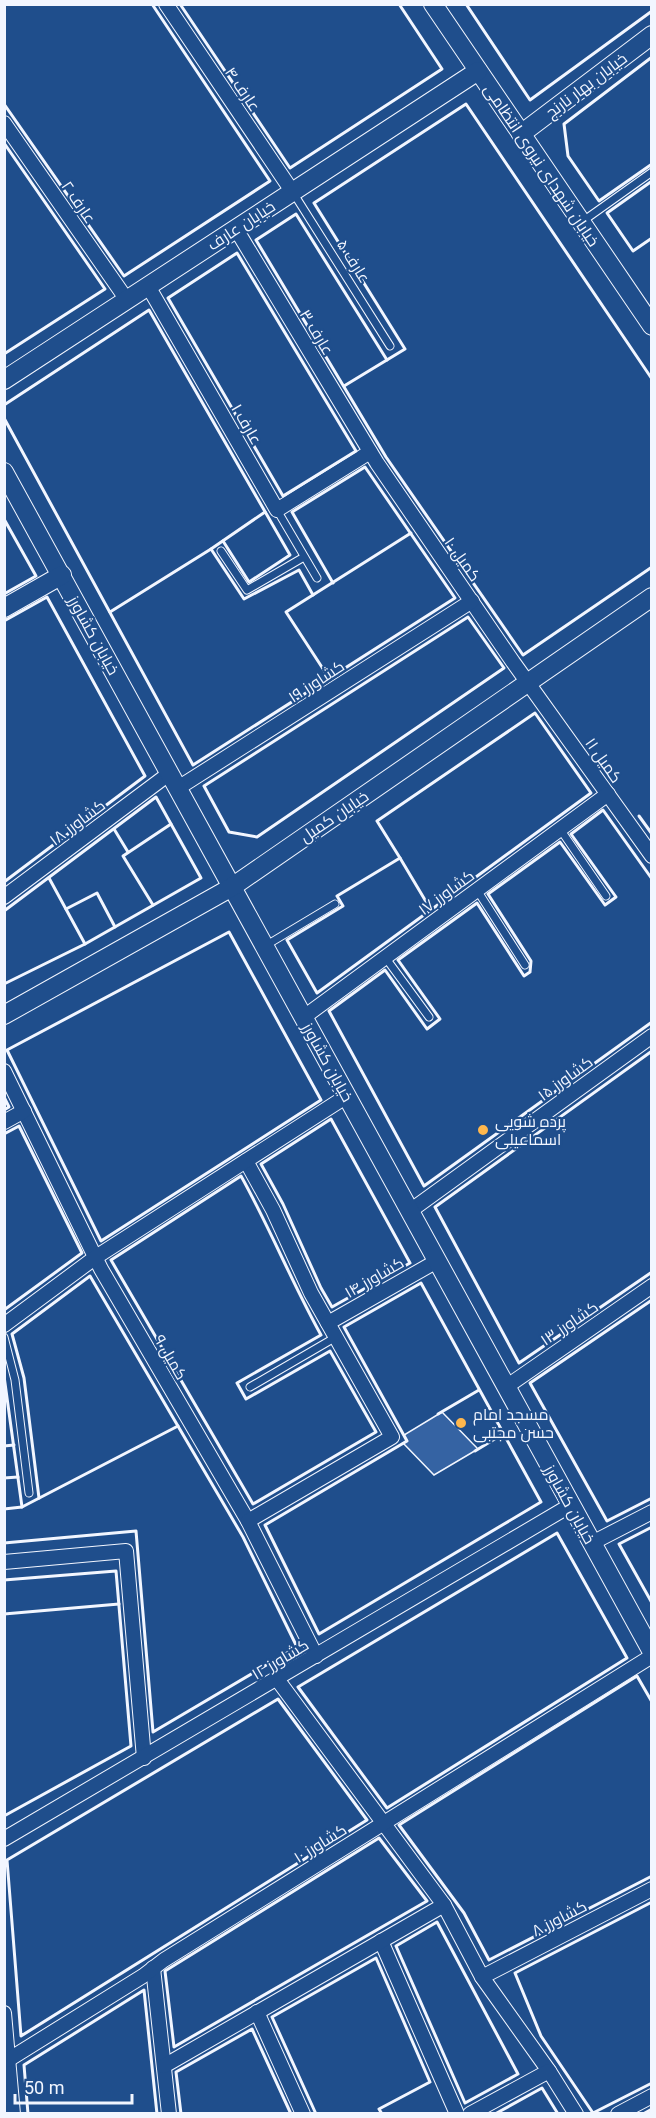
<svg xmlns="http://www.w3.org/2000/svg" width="656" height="2118" font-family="Roboto,Cairo,sans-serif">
<rect width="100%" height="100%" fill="#1f4e8c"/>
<!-- building -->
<path fill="#3563a3" stroke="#f2f6ff" stroke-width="1.5" d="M442,1412L478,1449L434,1475L403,1443L407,1441L404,1435Z"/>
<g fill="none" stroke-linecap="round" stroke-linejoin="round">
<!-- service casing -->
<g stroke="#f2f6ff" stroke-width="9">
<g id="service">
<path d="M294,194L390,346"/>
<path d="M583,221L652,172"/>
<path d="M277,510L317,578"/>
<path d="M221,551L247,590L304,557"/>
<path d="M560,829L606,896"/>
<path d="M477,890L525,965"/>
<path d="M265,946L335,904"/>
<path d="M385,957L429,1017"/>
<path d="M4,1337L15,1380L29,1493"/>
<path d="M250,1387L336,1337"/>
</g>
</g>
<!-- minor casing -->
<g stroke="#f2f6ff" stroke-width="16">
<g id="minor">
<path d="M166,4L292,191"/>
<path d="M4,123L127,300"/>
<path d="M236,229L377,463L513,662L652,856"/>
<path d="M148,286L277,510L370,452"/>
<path d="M178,788L472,601"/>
<path d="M4,897L170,773"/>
<path d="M304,1017L608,794"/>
<path d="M4,1071L101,1269L248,1521L316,1656"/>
<path d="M4,1122L24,1111"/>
<path d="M246,1161L273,1210L311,1293L392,1437L248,1521"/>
<path d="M410,1211L652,1036"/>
<path d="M328,1323L437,1261"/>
<path d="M4,1325L96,1257L347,1096"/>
<path d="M506,1387L652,1286"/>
<path d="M592,1543L652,1512"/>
<path d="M4,1562L126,1551L144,1758"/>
<path d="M277,1679L444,1905L482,1977L549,2071L576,2114"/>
<path d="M4,1839L571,1505"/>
<path d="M381,1941L457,2114"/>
<path d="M153,1968L169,2114"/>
<path d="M482,1977L652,1889"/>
<path d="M257,2012L303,2114"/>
<path d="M4,2013L13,2114"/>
<path d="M8,2060L143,1976L164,1960L652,1656"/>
<path d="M164,2066L444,1905"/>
<path d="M470,2114L549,2071"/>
<path d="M618,2114L652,2096"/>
</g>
</g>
<!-- tertiary casing -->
<g stroke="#f2f6ff" stroke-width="20">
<g id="tertiary">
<path d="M433,4L652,326"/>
<path d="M521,134L652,35"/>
<path d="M4,380L478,71"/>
<path d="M4,472L652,1652"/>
<path d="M4,608L62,575"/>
<path d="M4,1015L232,887L652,597"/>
</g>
</g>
<!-- service -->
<use href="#service" stroke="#1f4e8c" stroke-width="7"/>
<!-- minor -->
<use href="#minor" stroke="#1f4e8c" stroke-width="14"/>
<!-- tertiary -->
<use href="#tertiary" stroke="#1f4e8c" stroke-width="18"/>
<!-- wall -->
<g stroke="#f2f6ff" stroke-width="3">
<path d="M180,4L290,168L442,69L399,4"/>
<path d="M466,4L530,100L652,11"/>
<path d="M652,57L564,124L568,156L599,201L652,164"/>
<path d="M4,104L124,276L270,181L152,4"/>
<path d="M4,143L105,289L4,354"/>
<path d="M652,181L607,213L633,251L652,238"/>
<path d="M237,253L356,451L283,496L168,298Z"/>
<path d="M387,360L296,214L256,240L386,457L523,655L652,567"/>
<path d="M344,386L405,349L314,203L466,104L652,379"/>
<path d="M4,405L149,310L290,555L249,582L223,541"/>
<path d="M4,418L193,765L455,598L365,467L292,512L333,583"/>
<path d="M4,519L36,576L4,594"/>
<path d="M211,549L244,599L299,570L313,595"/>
<path d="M110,612L211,549L265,512"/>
<path d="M468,617L504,668L257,837L229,832L204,786Z"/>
<path d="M4,621L47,597L145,776L4,882"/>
<path d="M329,678L286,612L411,533"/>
<path d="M535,713L591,793L317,993L287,940L343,906L337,896L400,858L377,821Z"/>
<path d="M639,816L652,834"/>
<path d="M114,829L128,852"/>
<path d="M400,858L431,910"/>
<path d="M49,878L85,944"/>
<path d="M652,879L603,810L571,834L616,897L605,905L560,842L488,894L531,961L530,972L524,976L477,903L398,960L440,1019L427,1029L385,970L329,1011L424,1186L652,1022"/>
<path d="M153,905L123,856L171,824"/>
<path d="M66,909L97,893L115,927"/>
<path d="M4,911L156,797L201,878L85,944L4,984"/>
<path d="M229,932L321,1100L101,1241L7,1050Z"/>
<path d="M652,1051L435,1207L519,1363L652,1272"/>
<path d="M4,1097L9,1107L4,1110"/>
<path d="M331,1119L410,1263L332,1307L321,1288L283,1204L261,1164Z"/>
<path d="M4,1134L19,1126L82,1253L4,1310"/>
<path d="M241,1176C270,1228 292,1283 321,1335L237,1383L246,1399L330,1351L376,1432L253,1504L111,1260Z"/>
<path d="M421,1283L541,1502L319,1634L265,1525L407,1441L344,1327Z"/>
<path d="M652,1300L530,1383L607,1521L652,1498"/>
<path d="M4,1376L22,1507"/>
<path d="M438,1414L479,1390"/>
<path d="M4,1446L14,1445"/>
<path d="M475,1451L503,1434"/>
<path d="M4,1478L18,1477"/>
<path d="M4,1509L22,1507L178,1426"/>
<path d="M652,1527L619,1544L652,1603"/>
<path d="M557,1533L627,1658L387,1808L298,1687Z"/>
<path d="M4,1543L136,1531L153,1732L297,1647L243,1537L90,1276L12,1334L24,1378L39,1498"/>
<path d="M4,1580L116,1571L131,1746L4,1816"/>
<path d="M4,1614L119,1604"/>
<path d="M278,1699L367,1820L21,2036L7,1860Z"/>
<path d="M652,1702L637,1676L399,1825L464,1913L489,1960L652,1876"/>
<path d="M379,1838L427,1901L174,2047L165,1971Z"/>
<path d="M652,1902L515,1973L541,2036L593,2113L652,2083"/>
<path d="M437,1922L518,2074L465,2103L396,1946Z"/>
<path d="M28,2114L24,2065L144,1990L157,2114"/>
<path d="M181,2114L176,2072L252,2029L291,2114"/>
<path d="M316,2114L272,2017L376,1958L430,2082L379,2109L382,2114"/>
<path d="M495,2114L542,2088L558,2114"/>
<path d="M643,2114L652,2109"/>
</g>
</g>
<!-- markers -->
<g fill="#ffb74d" stroke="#1f4e8c" stroke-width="2">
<circle cx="483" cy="1130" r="6"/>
<circle cx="461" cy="1423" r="6"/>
</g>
<g text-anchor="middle" stroke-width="4.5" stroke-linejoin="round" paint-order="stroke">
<!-- street labels -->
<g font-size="16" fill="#f2f6ff" stroke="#1f4e8c">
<text transform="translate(586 85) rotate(-37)" y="6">خیابان بهار نارنج</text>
<text transform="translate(243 89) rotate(56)" y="6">عارف ۴</text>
<text transform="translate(542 165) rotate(56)" y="6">خیابان شهدای نیروی انتظامی</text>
<text transform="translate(79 202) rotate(56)" y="6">عارف ۲</text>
<text transform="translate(241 225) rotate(-33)" y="6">خیابان عارف</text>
<text transform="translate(354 261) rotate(58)" y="6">عارف ۵</text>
<text transform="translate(317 332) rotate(59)" y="6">عارف ۳</text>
<text transform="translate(247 424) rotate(60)" y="6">عارف ۱</text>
<text transform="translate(463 559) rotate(55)" y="6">کمیل ۱۰</text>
<text transform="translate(94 635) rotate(61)" y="6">خیابان کشاورز</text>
<text transform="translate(316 681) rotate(-33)" y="6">کشاورز ۱۹</text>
<text transform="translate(604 760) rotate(55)" y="6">کمیل ۱۱</text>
<text transform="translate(334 816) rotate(-34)" y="6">خیابان کمیل</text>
<text transform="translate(77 822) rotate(-37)" y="6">کشاورز ۱۸</text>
<text transform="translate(446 892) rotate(-36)" y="6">کشاورز ۱۷</text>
<text transform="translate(328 1062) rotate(61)" y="6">خیابان کشاورز</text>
<text transform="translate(565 1078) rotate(-36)" y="6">کشاورز ۱۵</text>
<text transform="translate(374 1277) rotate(-30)" y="6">کشاورز ۱۴</text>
<text transform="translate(569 1323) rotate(-34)" y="6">کشاورز ۱۳</text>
<text transform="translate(171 1357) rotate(60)" y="6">کمیل ۹</text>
<text transform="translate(570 1504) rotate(61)" y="6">خیابان کشاورز</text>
<text transform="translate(280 1659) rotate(-31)" y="6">کشاورز ۱۲</text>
<text transform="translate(320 1843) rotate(-32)" y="6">کشاورز ۱۰</text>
<text transform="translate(559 1918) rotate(-27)" y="6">کشاورز ۸</text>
</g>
<!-- poi labels -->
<g font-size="16" fill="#f2f6ff" stroke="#1f4e8c" text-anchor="start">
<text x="495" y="1127">پرده شویی<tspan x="495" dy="18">اسماعیلی</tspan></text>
<text x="473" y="1420">مسجد امام<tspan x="473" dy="18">حسن مجتبی</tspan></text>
</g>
</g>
<!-- border -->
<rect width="656" height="2118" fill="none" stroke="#f2f6ff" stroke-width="12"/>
<!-- scale -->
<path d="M15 2094v9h117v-9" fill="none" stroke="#f2f6ff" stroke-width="3"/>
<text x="24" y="2094" font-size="18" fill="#f2f6ff" stroke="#1f4e8c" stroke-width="4.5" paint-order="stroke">50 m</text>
</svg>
